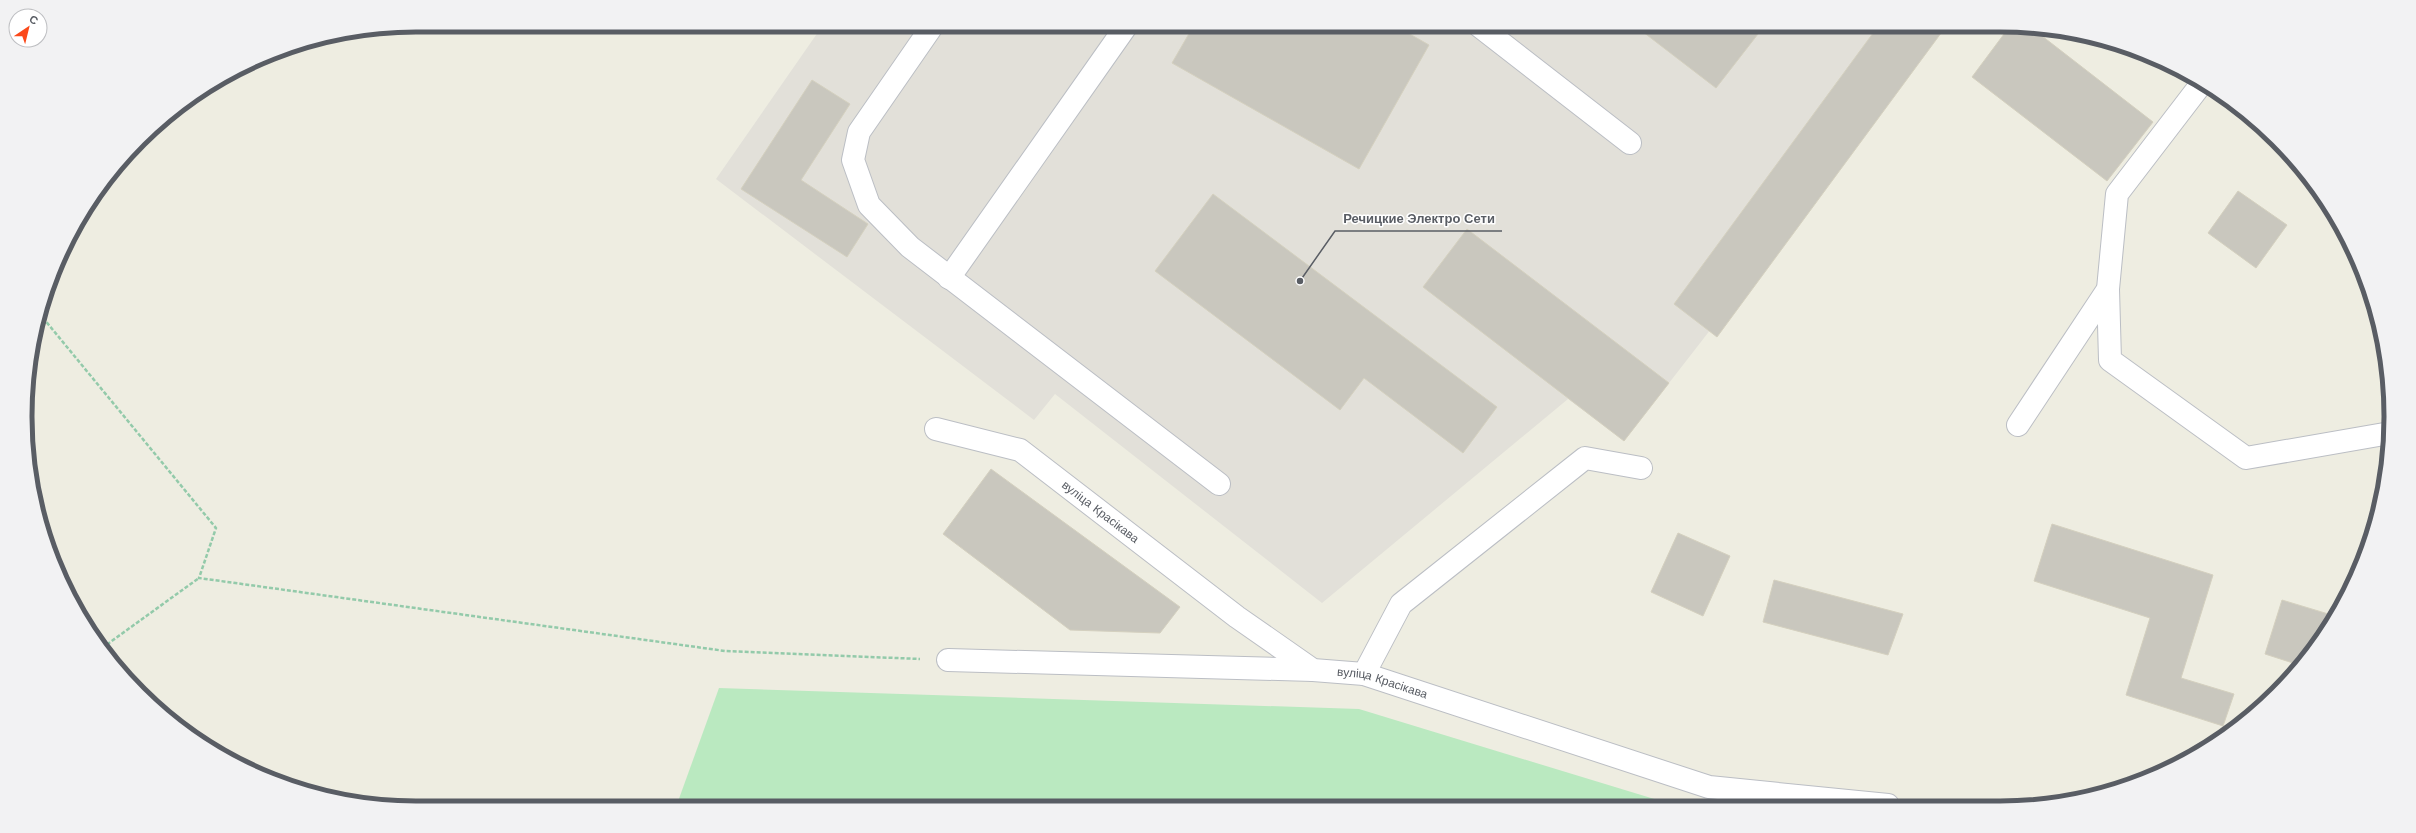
<svg xmlns="http://www.w3.org/2000/svg" width="2416" height="833" font-family="'Work Sans',sans-serif">
<rect width="100%" height="100%" fill="#eeede1"/>
<!-- industrial -->
<path fill="#e2e0d9" d="M823,25H1947L1624,441L1568,399L1322,603L1055,394L1034,420L716,179Z"/>
<!-- green -->
<path fill="#bae9c0" d="M719,688L1359,709L1674,805L676,807Z"/>
<!-- building -->
<g fill="#c9c7be" stroke="#d4d0bf">
<path d="M1194,25H1394L1429,45L1359,169L1172,63Z"/>
<path d="M1634,25H1765L1716,88Z"/>
<path d="M1879,25H1947L1717,337L1674,304Z"/>
<path d="M2010,26L2033,29L2153,122L2107,181L1972,77Z"/>
<path d="M812,80L850,104L801,180L868,224L847,257L741,189Z"/>
<path d="M2238,191L2287,225L2256,268L2208,233Z"/>
<path d="M1213,194L1497,407L1463,453L1364,378L1340,410L1155,271Z"/>
<path d="M1467,229L1669,383L1624,441L1423,287Z"/>
<path d="M991,469L1180,607L1160,633L1070,630L943,534Z"/>
<path d="M2052,524L2213,575L2181,678L2234,694L2223,726L2126,695L2150,618L2034,581Z"/>
<path d="M1678,533L1730,556L1703,616L1651,592Z"/>
<path d="M1774,580L1903,614L1888,655L1763,622Z"/>
<path d="M2282,600L2335,616L2296,664L2265,654Z"/>
</g>
<g fill="none" stroke-linecap="round" stroke-linejoin="round">
<!-- minor casing -->
<g stroke="#bbbec4" stroke-width="24">
<g id="minor">
<path d="M933,25L859,132L853,160L869,205L910,247L1219,484"/>
<path d="M1478,25L1630,143"/>
<path d="M949,278L1127,25"/>
<path d="M2108,289L2110,360L2246,458L2390,433"/>
<path d="M2018,425L2108,289L2117,194L2202,83"/>
<path id="s1" d="M936,429L1020,450L1237,617L1313,670L1364,674L1709,787L1888,805"/>
<path d="M948,660L1313,670"/>
<path d="M1364,674L1401,604L1585,458L1641,468"/>
</g>
</g>
<!-- path -->
<g stroke="#93caaa" stroke-width="2.5" stroke-dasharray="4 2" stroke-linecap="butt">
<path d="M39,313L216,528L199,578L725,651L920,659"/>
<path d="M102,648L199,578"/>
</g>
<!-- minor -->
<use href="#minor" stroke="#fff" stroke-width="22"/>
</g>
<g text-anchor="middle" stroke-width="3" stroke-linejoin="round" paint-order="stroke">
<!-- street labels -->
<g font-size="12" fill="#595d64" stroke="#fff">
<text dy="4" stroke="none"><textPath href="#s1" startOffset="188">вуліца Красікава</textPath></text>
<text dy="4" stroke="none"><textPath href="#s1" startOffset="524">вуліца Красікава</textPath></text>
</g>
</g>
<!-- crop -->
<path d="M0 0H2416V833H0ZM416 32H2000A384 384 0 0 1 2384 416V417A384 384 0 0 1 2000 801H416A384 384 0 0 1 32 417V416A384 384 0 0 1 416 32Z" fill="#f2f2f3" fill-rule="evenodd"/>
<path fill="none" stroke="#595d64" stroke-width="5" d="M416 32H2000A384 384 0 0 1 2384 416V417A384 384 0 0 1 2000 801H416A384 384 0 0 1 32 417V416A384 384 0 0 1 416 32Z"/>
<!-- callouts -->
<path fill="none" stroke="#595d64" stroke-width="1.5" d="M1300 281L1335 231H1502"/>
<circle fill="#595d64" stroke="#fff" stroke-width="1.5" cx="1300" cy="281" r="4"/>
<g font-size="13" text-anchor="middle" font-weight="bold" fill="#595d64" stroke="#fff" stroke-width="3" stroke-linejoin="round" paint-order="stroke">
<text x="1419" y="223">Речицкие Электро Сети</text>
</g>
<!-- north arrow -->
<g transform="translate(28 28) rotate(35)"><circle r="19" fill="#ffffff" stroke="#bdbec1"/>
<path d="M0-3L7 15L0 10L-7 15Z" fill="#fb491a"/>
<text y="-6" font-size="11" font-weight="bold" text-anchor="middle" fill="#595d64">С</text>
</g>
</svg>
